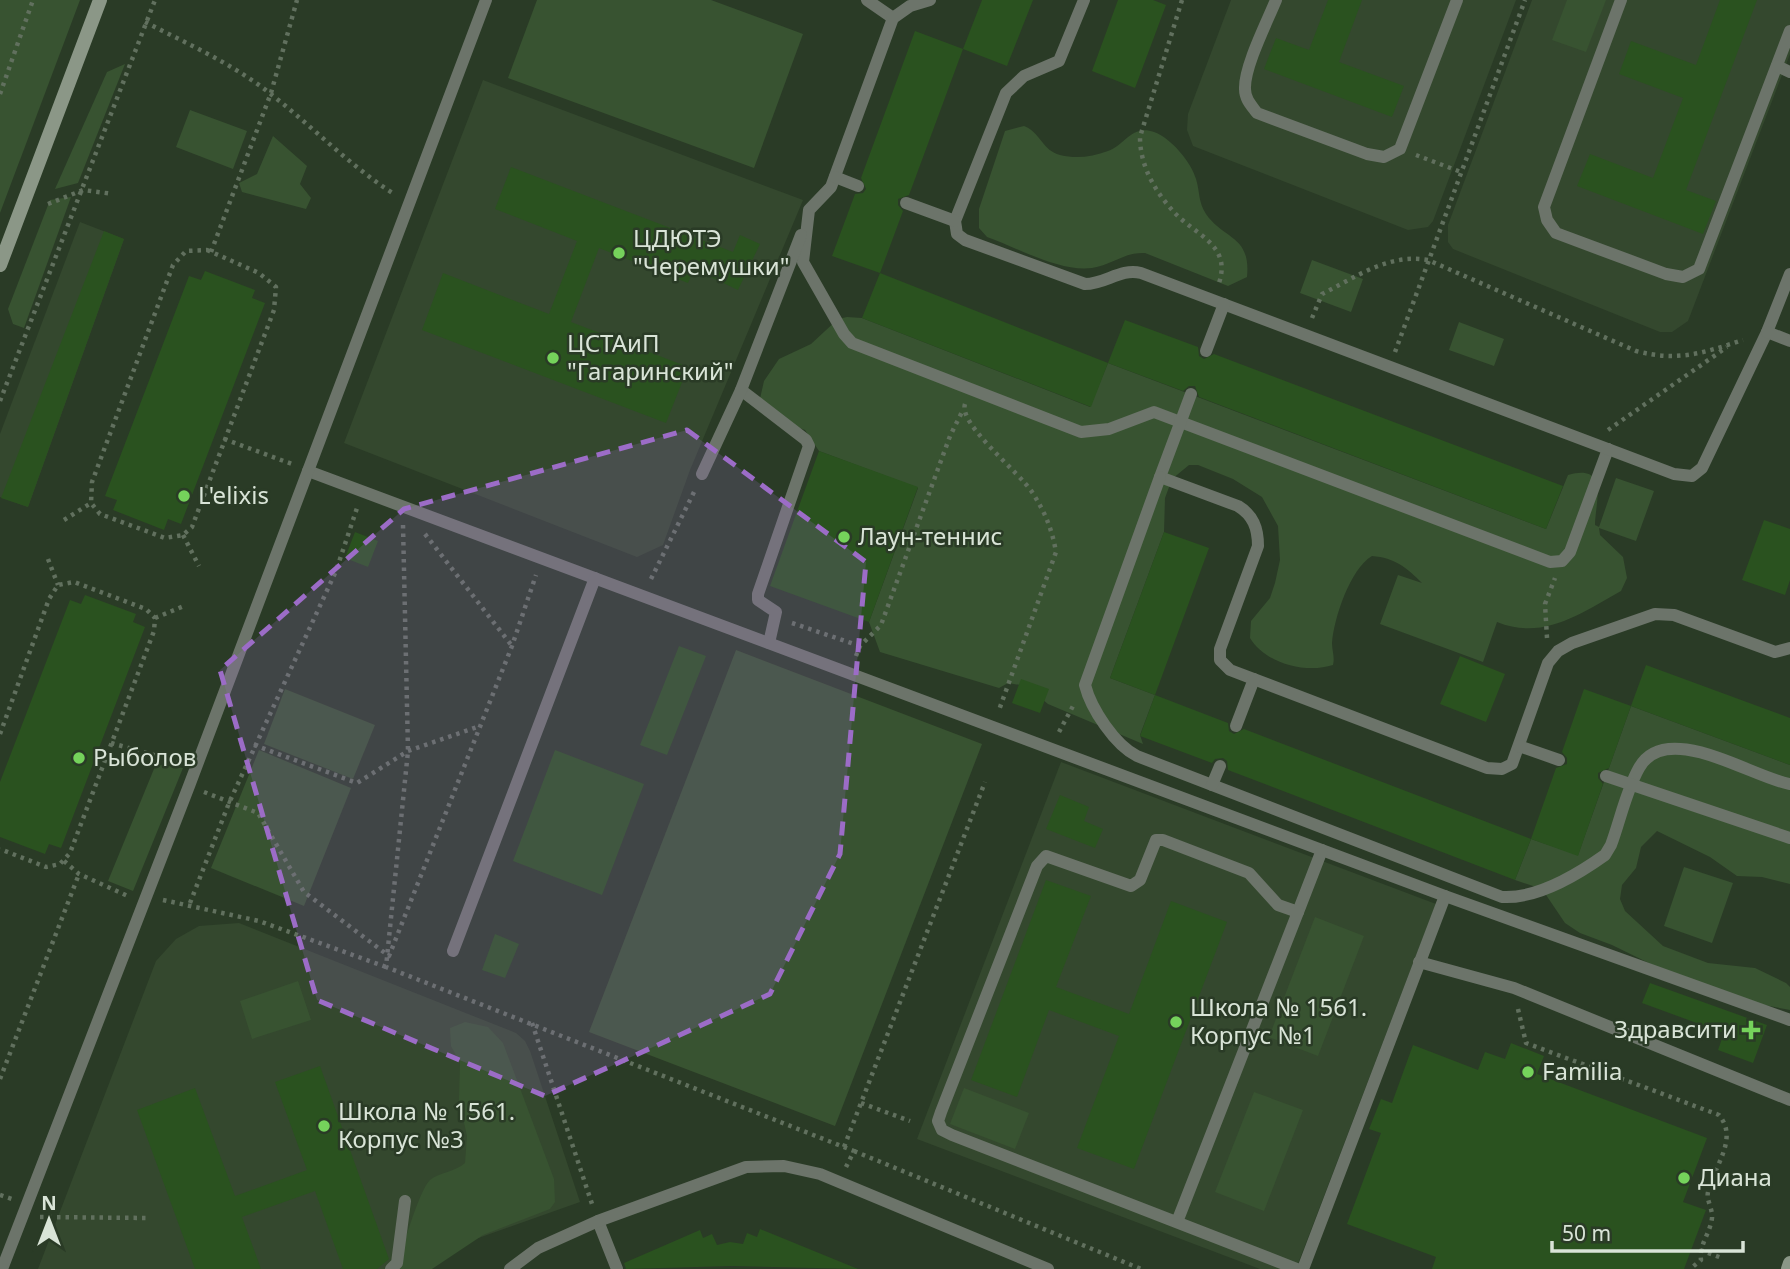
<svg xmlns="http://www.w3.org/2000/svg" width="1790" height="1269" font-family="'Noto Sans',sans-serif">
<rect width="100%" height="100%" fill="#2a3b26"/>
<!-- built -->
<g fill="#34482e">
<path d="M1231,0H1516L1433,221L1428,227L1408,230L1193,146L1187,130L1188,114Z"/>
<path d="M1532,0H1790V54L1688,321L1672,332H1660L1453,249L1448,242V225Z"/>
<path d="M483,80L803,200L690,470L663,545L637,557L344,443Z"/>
<path d="M80,222L124,239L28,507L0,497V434Z"/>
<path d="M1061,762L1436,904L1296,1269H1260L917,1139Z"/>
<path d="M239,923L516,1033L525,1041L530,1051L580,1202L442,1251L426,1269H38L156,961L176,939L199,926Z"/>
</g>
<!-- green -->
<g fill="#385331">
<path d="M0,0H80L0,213Z"/>
<path d="M537,0H711L803,34L754,168L508,78Z"/>
<path d="M1567,0H1606L1586,52L1552,40Z"/>
<path d="M125,64L78,183L55,189L107,72Z"/>
<path d="M190,110L247,131L233,169L176,147Z"/>
<path d="M1024,126C1040,132 1043,151 1060,155C1076,159 1092,157 1108,151C1125,145 1132,124 1154,132C1171,138 1191,162 1196,179C1200,192 1198,202 1206,214C1224,240 1251,235 1247,277L1228,286L1145,253C1124,252 1112,265 1092,268C1059,272 1018,248 987,237L979,228V209L1005,131Z"/>
<path d="M273,136L307,166L300,184L311,198L306,209L242,192L239,183L257,174Z"/>
<path d="M71,197L24,328L13,324L8,309L50,200Z"/>
<path d="M1312,260L1363,279L1351,312L1300,293Z"/>
<path d="M847,317L862,318L1090,407L1108,363L1546,529L1568,475C1610,463 1595,503 1595,525L1599,527L1616,478L1654,491L1636,541L1599,528L1600,535L1623,557L1627,578L1621,591C1581,613 1544,641 1497,622L1483,662L1380,624L1398,575L1422,583C1406,567 1395,558 1372,556C1350,569 1334,618 1332,643C1332,651 1335,657 1333,665C1305,674 1265,663 1250,638L1251,621L1270,598L1275,583L1280,560L1278,526L1262,497L1233,479L1198,465H1189L1172,479L1165,498L1164,532L1110,678L1155,695L1140,735L1143,744L1048,704L1026,686L1008,683L999,688L880,652L869,622L918,488L819,451L805,430L769,417L759,403L764,381L779,359L811,344L838,319Z"/>
<path d="M1459,322L1504,339L1494,366L1449,350Z"/>
<path d="M736,650L982,744L835,1126L589,1032Z"/>
<path d="M285,689L375,725L353,779L264,744Z"/>
<path d="M1631,706L1790,765V884L1762,877L1737,876L1710,857L1657,831L1641,847L1636,868L1622,885L1620,899L1625,911L1663,946L1708,963L1755,968L1786,983L1790,987V1010L1764,1005L1659,968L1612,945L1580,933L1565,923L1542,889L1515,880L1531,839L1578,855Z"/>
<path d="M259,750L351,788L304,906L211,868Z"/>
<path d="M156,764L183,768L133,891L108,881Z"/>
<path d="M1684,867L1733,883L1712,943L1664,926Z"/>
<path d="M1315,917L1364,936L1318,1056L1269,1037Z"/>
<path d="M298,981L311,1020L252,1039L240,1001Z"/>
<path d="M465,1022L488,1027L503,1043L554,1179L555,1202L550,1209L483,1235L432,1269H396C402,1251 419,1190 430,1180C440,1172 455,1172 465,1163L467,1136L459,1100L460,1063L451,1046L450,1028Z"/>
<path d="M964,1088L1029,1113L1015,1149L950,1124Z"/>
<path d="M1254,1092L1303,1110L1264,1211L1215,1192Z"/>
</g>
<!-- building -->
<g fill="#2a521f">
<path d="M982,0H1033L1007,66L963,49Z"/>
<path d="M1118,0H1153L1166,5L1135,88L1092,71Z"/>
<path d="M1328,0H1362L1339,62L1404,86L1392,117L1264,69L1276,38L1309,50Z"/>
<path d="M1720,0H1757L1686,190L1716,201L1703,234L1577,186L1590,154L1653,178L1683,98L1619,74L1631,41L1696,65Z"/>
<path d="M915,31L963,49L909,195L898,199V205L903,211L880,273L832,256L855,194L863,193L866,189L861,178Z"/>
<path d="M511,167L733,252L740,235L760,244L738,290L694,269L688,283L599,248L571,322L688,367L666,423L422,330L443,273L549,314L577,241L495,209Z"/>
<path d="M104,231L124,239L28,507L1,498Z"/>
<path d="M205,271L255,290L252,298L265,303L181,524L168,519L164,530L113,510L117,500L105,496L189,276L201,280Z"/>
<path d="M880,273L1108,363L1091,407L862,318Z"/>
<path d="M1125,320L1198,347L1199,356L1204,359L1214,354L1563,486L1546,529L1199,397L1195,386H1189L1183,391L1108,363Z"/>
<path d="M819,451L918,487L869,622L770,586Z"/>
<path d="M1764,520L1790,529V580L1785,595L1742,580Z"/>
<path d="M355,532L378,541L368,567L345,558Z"/>
<path d="M1164,532L1209,548L1155,695L1110,678Z"/>
<path d="M85,595L136,614L133,622L145,627L61,848L49,844L45,854L0,837V782L70,600L81,604Z"/>
<path d="M679,646L706,656L667,755L640,745Z"/>
<path d="M1460,656L1505,674L1486,722L1440,704Z"/>
<path d="M1646,665L1790,718V765L1631,706Z"/>
<path d="M1021,679L1049,689L1040,713L1012,703Z"/>
<path d="M1584,689L1631,706L1609,768L1598,773V778L1603,784L1578,856L1531,839L1556,768L1567,764V758L1562,752Z"/>
<path d="M1155,695L1228,723L1229,731L1234,734L1244,729L1531,839L1515,880L1228,770L1227,761L1223,758L1215,759L1212,763L1140,736Z"/>
<path d="M555,750L644,784L602,895L513,861Z"/>
<path d="M1060,795L1089,807L1084,821L1103,829L1095,848L1046,829Z"/>
<path d="M1046,880L1091,896L1056,987L1129,1014L1171,901L1227,922L1134,1169L1077,1148L1119,1036L1049,1010L1017,1097L971,1080Z"/>
<path d="M495,934L519,944L505,978L482,970Z"/>
<path d="M1650,983L1767,1025L1753,1063L1718,1050L1724,1033L1642,1003Z"/>
<path d="M1511,1043L1544,1056L1537,1074L1707,1138L1683,1202L1706,1210L1684,1269H1432L1436,1257L1347,1224L1381,1133L1369,1129L1381,1099L1392,1103L1413,1045L1478,1070L1485,1052L1505,1059Z"/>
<path d="M320,1066L389,1259L377,1269H343L315,1191L242,1217L261,1269H195L137,1110L195,1088L235,1196L307,1170L275,1082Z"/>
<path d="M760,1229L858,1269L732,1266L626,1269L624,1263L700,1230L703,1238L712,1234L717,1245L730,1242L743,1244L747,1233L757,1237Z"/>
</g>
<g fill="none" stroke-linecap="round" stroke-linejoin="round">
<!-- path -->
<g stroke="#61705e" stroke-width="4.5" stroke-dasharray="3.5 5" stroke-linecap="butt">
<path d="M1182,0L1140,137C1140,165 1154,190 1173,211C1194,235 1232,244 1219,283"/>
<path d="M145,22C188,44 235,65 272,95C314,128 349,165 394,194"/>
<path d="M0,94L33,0"/>
<path d="M1416,155L1461,172"/>
<path d="M48,204L83,190L113,194"/>
<path d="M207,250L259,273L276,287L274,310L192,527L183,535L165,538L100,514L91,503L92,482L173,265L186,251Z"/>
<path d="M211,252L271,93L297,0"/>
<path d="M1312,318L1322,294C1356,277 1389,253 1428,260L1636,351C1678,362 1703,353 1743,340"/>
<path d="M1395,352L1525,0"/>
<path d="M0,401L155,0"/>
<path d="M965,404C958,424 1020,473 1032,492C1045,512 1052,529 1056,552L999,710"/>
<path d="M1608,430L1727,347"/>
<path d="M224,439L292,464"/>
<path d="M64,520L91,503"/>
<path d="M403,525L408,751L386,967L854,1151L846,1167"/>
<path d="M425,534L512,646"/>
<path d="M183,535L199,566"/>
<path d="M48,559L58,585"/>
<path d="M651,579L695,490"/>
<path d="M155,618L184,606"/>
<path d="M792,623L860,646"/>
<path d="M1547,638L1545,604L1555,578"/>
<path d="M856,656L860,646L881,625L950,436L963,410"/>
<path d="M1059,732L1073,706"/>
<path d="M0,734L49,599L58,585L74,582L146,609L155,618L154,631L70,853L60,864L46,867L0,849"/>
<path d="M111,743L179,762"/>
<path d="M254,745L357,783L408,751L480,726"/>
<path d="M204,792L258,813L304,892L389,956L512,646L536,575"/>
<path d="M64,861L79,874L130,897"/>
<path d="M163,900L259,921L386,967"/>
<path d="M190,903L229,803L336,571L357,508"/>
<path d="M1518,1009L1526,1043L1719,1115C1739,1139 1714,1166 1708,1192C1706,1200 1713,1209 1712,1218C1710,1234 1699,1244 1701,1260L1690,1269"/>
<path d="M532,1023L592,1204"/>
<path d="M0,1079L79,874"/>
<path d="M861,1103L910,1121"/>
<path d="M844,1147L985,782"/>
<path d="M854,1151L1141,1269"/>
<path d="M0,1195L12,1199"/>
<path d="M40,1217L147,1218"/>
<path d="M1700,1250L1722,1258"/>
</g>
<!-- service -->
<g stroke="#6c746a" stroke-width="12">
<path d="M867,0L893,18"/>
<path d="M930,0L910,6L893,18L831,187L809,210L803,262L844,334L852,343L1081,432L1109,429L1154,412L1550,562L1562,561L1570,552L1608,449"/>
<path d="M1084,0L1059,61L1024,76L1006,93L955,221L957,234L965,240L1085,284C1106,284 1120,268 1141,273L1674,474L1692,476L1702,468L1767,332L1790,274"/>
<path d="M1276,0C1267,22 1244,67 1245,89C1245,99 1251,105 1257,113L1367,154L1384,157L1400,149L1457,0"/>
<path d="M1621,0L1544,207L1547,220L1556,233L1666,274L1683,277L1699,269L1790,31"/>
<path d="M1777,66L1790,72"/>
<path d="M835,177L858,186"/>
<path d="M906,203L955,221"/>
<path d="M1767,332L1790,341"/>
<path d="M1206,351L1224,304"/>
<path d="M741,390L806,440L809,446L758,594V600L776,612L769,643"/>
<path d="M1191,394L1160,477L1238,506C1253,515 1258,528 1258,546L1220,649V660L1230,670L1487,768L1502,769L1512,764L1548,663L1558,651L1572,643L1655,614L1674,615L1775,652L1790,648"/>
<path d="M308,471L1445,896L1790,1020"/>
<path d="M702,474L741,390L801,235"/>
<path d="M1160,477L1085,685C1091,709 1115,745 1137,756L1502,897C1536,899 1577,875 1605,855L1611,845C1620,821 1626,791 1639,768C1666,719 1753,778 1790,784"/>
<path d="M1236,726L1254,679"/>
<path d="M1519,746L1559,760"/>
<path d="M1606,776L1790,838"/>
<path d="M1212,785L1220,766"/>
<path d="M1298,912L1322,850"/>
<path d="M453,951L595,578"/>
<path d="M1419,962L1514,988L1790,1100"/>
<path d="M598,1221L617,1269"/>
<path d="M1177,1222L1298,912L1278,905L1249,873L1163,840H1156L1140,880L1131,886L1046,856L1037,866L941,1112L938,1121L942,1130L952,1135L1297,1269"/>
<path d="M2,1269L189,786L486,0"/>
<path d="M391,1269L397,1263L405,1201"/>
<path d="M510,1269L538,1248L598,1221L746,1167L784,1166L820,1174L1048,1269"/>
<path d="M1303,1269L1445,896"/>
</g>
<!-- secondary -->
<g stroke="#8b9787" stroke-width="14">
<path d="M0,265L100,0"/>
<path d="M1788,1269L1790,1263"/>
</g>
</g>
<!-- marked area -->
<path fill="#9c6cc7" fill-opacity="0.2" stroke="#9c6cc7" stroke-width="5" stroke-dasharray="14 9" stroke-linejoin="round" d="M687,430L866,562L840,854L770,994L545,1096L317,1000L220,670L404,509Z"/>
<!-- markers -->
<g fill="#75d25b" stroke="#2a3b26" stroke-width="2.5">
<circle cx="619" cy="253" r="7"/>
<circle cx="553" cy="358" r="7"/>
<circle cx="184" cy="496" r="7"/>
<circle cx="844" cy="537" r="7"/>
<circle cx="79" cy="758" r="7"/>
<circle cx="1176" cy="1022" r="7"/>
<path d="M1747.5 1019.5h7v7h7v7h-7v7h-7v-7h-7v-7h7z"/>
<circle cx="1528" cy="1072" r="7"/>
<circle cx="324" cy="1126" r="7"/>
<circle cx="1684" cy="1178" r="7"/>
</g>
<g text-anchor="middle" stroke-width="5" stroke-linejoin="round" paint-order="stroke">
<!-- poi labels -->
<g font-size="24" fill="#d9e4d7" stroke="#2a3b26" text-anchor="start">
<text x="633" y="247">ЦДЮТЭ<tspan x="633" dy="28">"Черемушки"</tspan></text>
<text x="567" y="352">ЦСТАиП<tspan x="567" dy="28">"Гагаринский"</tspan></text>
<text x="198" y="504">L'elixis</text>
<text x="858" y="545">Лаун-теннис</text>
<text x="93" y="766">Рыболов</text>
<text x="1190" y="1016">Школа № 1561.<tspan x="1190" dy="28">Корпус №1</tspan></text>
<text x="1737" y="1038" text-anchor="end">Здравсити</text>
<text x="1542" y="1080">Familia</text>
<text x="338" y="1120">Школа № 1561.<tspan x="338" dy="28">Корпус №3</tspan></text>
<text x="1698" y="1186">Диана</text>
</g>
</g>
<!-- north arrow -->
<g transform="translate(49 1220)" stroke="#2a3b26" stroke-width="5" paint-order="stroke">
<path d="M0-5L12 26L0 18L-12 26Z" fill="#d9e4d7"/>
<text y="-10" font-size="19" font-weight="bold" text-anchor="middle" fill="#d9e4d7">N</text>
</g>
<!-- scale -->
<path d="M1552 1241v10h191v-10" fill="none" stroke="#d9e4d7" stroke-width="3.5"/>
<text x="1562" y="1241" font-size="21" fill="#d9e4d7" stroke="#2a3b26" stroke-width="5" paint-order="stroke">50 m</text>
</svg>
